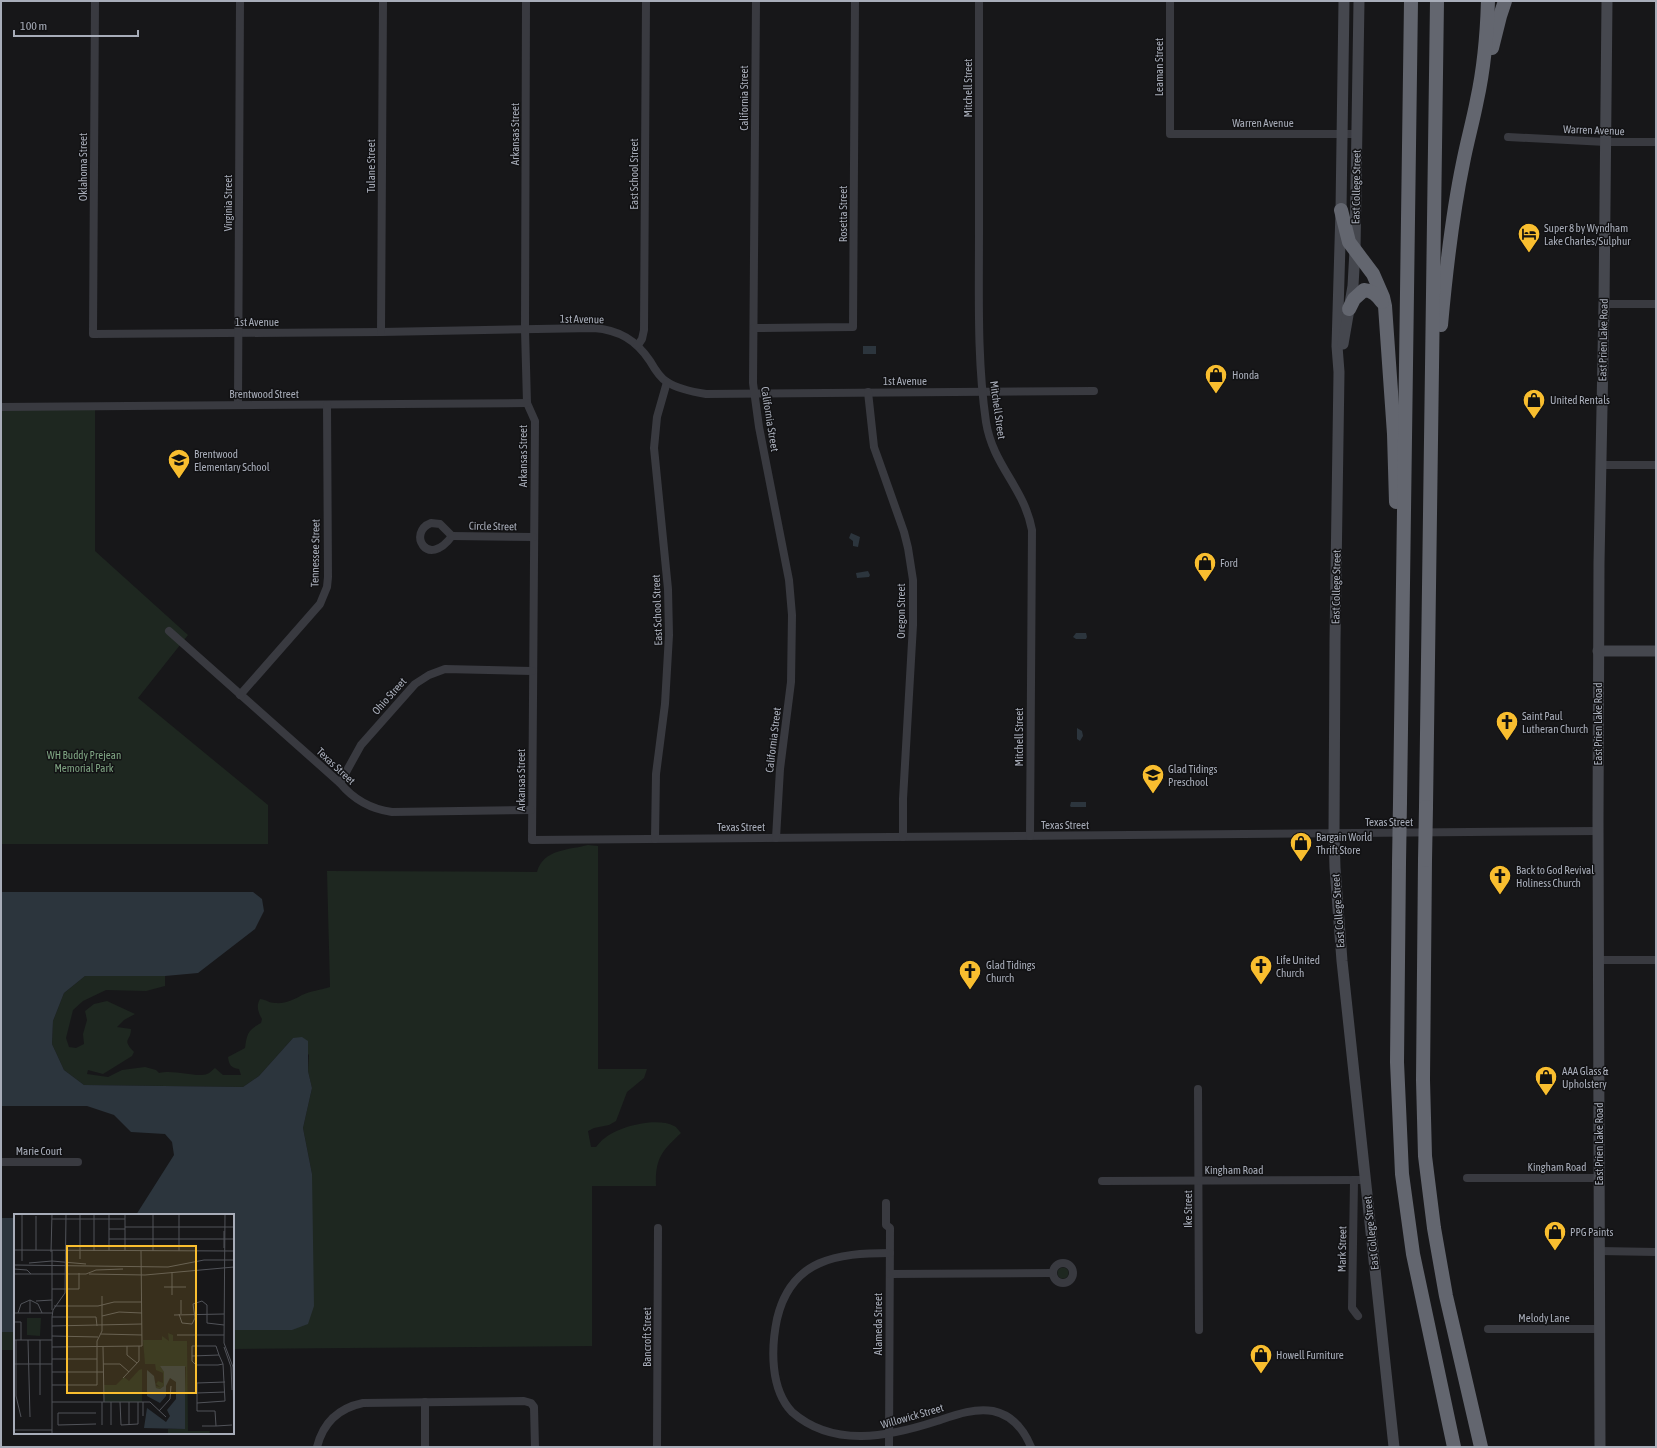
<svg xmlns="http://www.w3.org/2000/svg" width="1657" height="1448" font-family="'Asap Condensed',sans-serif">
<rect width="100%" height="100%" fill="#171719"/>
<!-- green -->
<g fill="#1e2720">
<path d="M95,409V551L188,635L138,698L268,805V844H1V410Z"/>
<path d="M588,845L598,846V1069H647L644,1078L627,1092L616,1121L609,1125L594,1128L588,1131L591,1147H596C599,1144 601,1140 605,1138C620,1126 657,1117 674,1126C677,1127 679,1131 681,1133C662,1151 655,1158 656,1186H592V1346L233,1349V1330H292L312,1174L303,1128L312,1088L308,1071L309,1055L293,1038L259,1076L243,1087L84,1085L64,1070L52,1044L53,1021L64,993L85,976H165V986L146,991L106,990L83,1001L73,1010L66,1038L69,1047L76,1048L84,1044L83,1034L87,1020L85,1011L94,1004L107,1001L135,1014L124,1020L117,1027L131,1029C131,1042 121,1038 134,1052L132,1056L103,1074L88,1070L87,1074L108,1077L122,1070L145,1067L156,1070L159,1073C174,1069 197,1078 207,1074C210,1073 212,1070 215,1068L223,1075H241L239,1069C231,1068 229,1065 228,1057L245,1048C247,1033 248,1030 261,1023L262,1019C258,1012 256,1006 260,999C265,999 269,1003 275,1003C285,1004 293,1000 302,995C310,991 321,990 330,987L327,871L537,872C543,849 569,850 588,845Z"/>
<circle cx="1063" cy="1273" r="5.5"/>
<rect x="1" y="1332" width="14" height="18"/>
</g>
<!-- water -->
<g fill="#2c353d">
<rect x="863" y="346" width="13" height="8"/>
<path d="M851,533L860,537L858,547L853,546V541L849,538Z"/>
<path d="M868,571L870,575L869,577L857,578L856,573Z"/>
<path d="M1076,633H1086L1087,637L1086,639H1076L1073,637Z"/>
<path d="M1077,728L1082,731L1083,736L1080,741L1077,739Z"/>
<path d="M1071,802H1086V807H1071L1070,806Z"/>
<path d="M1,892H253L262,899L264,911L255,929L198,973L165,976H85L64,993L53,1021L52,1044L64,1070L84,1085L243,1087L259,1076L293,1038L302,1037L308,1041V1071L312,1088L303,1128L312,1174L314,1306L308,1324L292,1330H233V1215H136L174,1155L172,1142L165,1134L131,1132L114,1115L87,1106H1Z"/>
<rect x="1" y="1218" width="14" height="114"/>
</g>
<g fill="none" stroke-linecap="round" stroke-linejoin="round">
<!-- street -->
<g stroke="#393a40" stroke-width="8">
<path d="M95,1L93,334L381,332L594,328C619,330 636,340 650,361C654,368 660,378 667,382C678,389 693,392 706,394L1094,391"/>
<path d="M526,1L525,330L527,403L535,421L532,840L1598,831"/>
<path d="M756,1L753,383L759,427L789,580L792,615L791,682L780,769L776,838"/>
<path d="M979,1C979,79 979,157 979,234C979,297 977,360 986,422C993,466 1024,487 1032,530L1030,836"/>
<path d="M1170,1V134H1357"/>
<path d="M1508,137L1606,142H1656"/>
<path d="M1604,304H1656"/>
<path d="M754,328L853,327L855,1"/>
<path d="M381,332L383,1"/>
<path d="M638,345L642,339L644,330L646,1"/>
<path d="M868,392L874,447L904,532L908,548L913,580V625L903,799V837"/>
<path d="M238,405L240,1"/>
<path d="M1,407L527,403"/>
<path d="M1600,465H1656"/>
<path d="M431,523L440,524L452,536C427,570 407,532 431,523Z"/>
<path d="M452,536L533,537"/>
<path d="M169,631L340,783C354,800 370,809 392,812L531,810"/>
<path d="M240,695L320,604L327,587L328,577L327,405"/>
<path d="M340,783L361,745L415,684L429,675L445,669L532,671"/>
<path d="M655,839L656,774L665,704L669,635L668,589L654,448L657,417L667,382"/>
<path d="M1599,960H1656"/>
<path d="M1198,1089L1199,1330"/>
<path d="M1,1162H78"/>
<path d="M1467,1178H1599"/>
<path d="M1102,1181L1366,1180"/>
<path d="M1354,1181L1352,1308L1358,1316"/>
<path d="M886,1203V1225L890,1228L889,1447"/>
<path d="M1600,1251L1656,1252"/>
<path d="M890,1253C837,1253 791,1259 777,1319C771,1348 770,1389 792,1412C833,1448 888,1437 937,1421C955,1415 973,1408 993,1411C1012,1415 1024,1430 1031,1447"/>
<circle cx="1063" cy="1273" r="10"/>
<path d="M890,1274L1052,1273"/>
<path d="M1488,1329H1600"/>
<path d="M317,1447C323,1423 339,1408 363,1403L524,1401L531,1403L534,1407L535,1447"/>
<path d="M425,1447V1402"/>
<path d="M657,1447L658,1228"/>
</g>
<!-- secondary -->
<g stroke="#45474e" stroke-width="11">
<path d="M1344,1L1341,210L1337,346L1339,372L1335,641L1334,834L1335,868L1342,961L1394,1447"/>
<path d="M1343,344L1353,286L1355,250L1359,1"/>
<path d="M1598,651H1656"/>
<path d="M1600,1447L1598,822L1599,563L1604,304L1607,1"/>
</g>
<!-- highway -->
<g stroke="#63666f" stroke-width="14">
<path d="M1492,48L1500,16L1505,1"/>
<path d="M1341,210L1349,242L1373,274L1383,297L1385,306L1394,434L1396,502"/>
<path d="M1349,309L1354,299L1364,290C1373,291 1377,295 1382,302"/>
<path d="M1441,325C1446,270 1452,216 1463,163C1467,142 1473,121 1477,100C1484,68 1487,34 1488,1"/>
<path d="M1400,802L1411,1"/>
<path d="M1426,807L1437,1"/>
<path d="M1425,860L1423,1080L1425,1156L1434,1228L1446,1296L1481,1447"/>
<path d="M1399,863L1397,1062L1402,1174L1413,1254L1454,1447"/>
</g>
<!-- highway-bridge -->
<g stroke="#63666f" stroke-width="14">
<path d="M1425,860L1426,807"/>
<path d="M1399,863L1400,802"/>
</g>
</g>
<!-- icons -->
<defs>
<g id="hotel-pin" transform="scale(1.15)"><path d="M0 17L-7.5 6A9.5 9.5 0 1 1 7.5 6Z" fill="#f9be2f" stroke="#121214"/><path d="M-6-4.5h1.5V1H6V5H4.5V3h-9V5H-6ZM-4 0a1.8 1.8 0 1 1 3.6 0ZM.5 0V-2.5h3Q6-2.5 6 0Z" fill="#111"/></g>
<g id="shop-pin" transform="scale(1.15)"><path d="M0 17L-7.5 6A9.5 9.5 0 1 1 7.5 6Z" fill="#f9be2f" stroke="#121214"/><path d="M-5-2.5h2.3a2.7 3.5 0 0 1 5.4 0H5L5.5 6h-11ZM-1.5-2.5h3a1.5 2.3 0 0 0-3 0Z" fill="#111"/></g>
<g id="school-pin" transform="scale(1.15)"><path d="M0 17L-7.5 6A9.5 9.5 0 1 1 7.5 6Z" fill="#f9be2f" stroke="#121214"/><path d="M0-5L7-2L0 1L-7-2ZM-4 1L0 2.5L4 1V4Q0 6-4 4Z" fill="#111"/></g>
<g id="church-pin" transform="scale(1.15)"><path d="M0 17L-7.5 6A9.5 9.5 0 1 1 7.5 6Z" fill="#f9be2f" stroke="#121214"/><path d="M-1.2-6h2.4v3.5h3.3v2.4h-3.3V6h-2.4V-.1h-3.3v-2.4h3.3Z" fill="#111"/></g>
</defs>
<g fill-rule="evenodd">
<use href="#hotel-pin" x="1529" y="234"/>
<use href="#shop-pin" x="1216" y="375"/>
<use href="#shop-pin" x="1534" y="400"/>
<use href="#school-pin" x="179" y="460"/>
<use href="#shop-pin" x="1205" y="563"/>
<use href="#church-pin" x="1507" y="722"/>
<use href="#school-pin" x="1153" y="775"/>
<use href="#shop-pin" x="1301" y="843"/>
<use href="#church-pin" x="1500" y="876"/>
<use href="#church-pin" x="1261" y="966"/>
<use href="#church-pin" x="970" y="971"/>
<use href="#shop-pin" x="1546" y="1077"/>
<use href="#shop-pin" x="1555" y="1232"/>
<use href="#shop-pin" x="1261" y="1355"/>
</g>
<g text-anchor="middle" stroke-width="3" stroke-linejoin="round" paint-order="stroke">
<!-- street labels -->
<g font-size="11" fill="#a8adb9" stroke="#121214">
<text transform="translate(1159 67) rotate(-90)" y="4">Leaman Street</text>
<text transform="translate(968 88) rotate(-90)" y="4">Mitchell Street</text>
<text transform="translate(744 98) rotate(-90)" y="4">California Street</text>
<text x="1263" y="127">Warren Avenue</text>
<text transform="translate(1594 130) rotate(2)" y="4">Warren Avenue</text>
<text transform="translate(515 134) rotate(-90)" y="4">Arkansas Street</text>
<text transform="translate(371 166) rotate(-90)" y="4">Tulane Street</text>
<text transform="translate(83 167) rotate(-90)" y="4">Oklahoma Street</text>
<text transform="translate(634 174) rotate(-90)" y="4">East School Street</text>
<text transform="translate(1356 187) rotate(-89)" y="4">East College Street</text>
<text transform="translate(228 203) rotate(-90)" y="4">Virginia Street</text>
<text transform="translate(843 214) rotate(-90)" y="4">Rosetta Street</text>
<text transform="translate(582 319) rotate(1)" y="4">1st Avenue</text>
<text x="257" y="326">1st Avenue</text>
<text transform="translate(1603 340) rotate(-89)" y="4">East Prien Lake Road</text>
<text x="905" y="385">1st Avenue</text>
<text x="264" y="398">Brentwood Street</text>
<text transform="translate(998 410) rotate(82)" y="4">Mitchell Street</text>
<text transform="translate(770 419) rotate(81)" y="4">California Street</text>
<text transform="translate(523 456) rotate(-90)" y="4">Arkansas Street</text>
<text transform="translate(493 526) rotate(1)" y="4">Circle Street</text>
<text transform="translate(315 553) rotate(-89)" y="4">Tennessee Street</text>
<text transform="translate(1336 587) rotate(-89)" y="4">East College Street</text>
<text transform="translate(657 610) rotate(-92)" y="4">East School Street</text>
<text transform="translate(901 611) rotate(-90)" y="4">Oregon Street</text>
<text transform="translate(389 696) rotate(-48)" y="4">Ohio Street</text>
<text transform="translate(1598 724) rotate(-90)" y="4">East Prien Lake Road</text>
<text transform="translate(1019 737) rotate(-90)" y="4">Mitchell Street</text>
<text transform="translate(773 740) rotate(-83)" y="4">California Street</text>
<text transform="translate(336 766) rotate(43)" y="4">Texas Street</text>
<text transform="translate(521 780) rotate(-90)" y="4">Arkansas Street</text>
<text x="1389" y="826">Texas Street</text>
<text x="1065" y="829">Texas Street</text>
<text x="741" y="831">Texas Street</text>
<text transform="translate(1338 911) rotate(-94)" y="4">East College Street</text>
<text transform="translate(1599 1144) rotate(-90)" y="4">East Prien Lake Road</text>
<text x="39" y="1155">Marie Court</text>
<text x="1557" y="1171">Kingham Road</text>
<text x="1234" y="1174">Kingham Road</text>
<text transform="translate(1188 1209) rotate(-90)" y="4">Ike Street</text>
<text transform="translate(1371 1233) rotate(-96)" y="4">East College Street</text>
<text transform="translate(1342 1249) rotate(-89)" y="4">Mark Street</text>
<text x="1544" y="1322">Melody Lane</text>
<text transform="translate(878 1324) rotate(-90)" y="4">Alameda Street</text>
<text transform="translate(647 1337) rotate(-90)" y="4">Bancroft Street</text>
<text transform="translate(912 1416) rotate(-16)" y="4">Willowick Street</text>
</g>
<!-- poi labels -->
<g font-size="11" fill="#a8adb9" stroke="#121214" text-anchor="start">
<text x="1544" y="232">Super 8 by Wyndham<tspan x="1544" dy="13">Lake Charles/Sulphur</tspan></text>
<text x="1232" y="379">Honda</text>
<text x="1550" y="404">United Rentals</text>
<text x="194" y="458">Brentwood<tspan x="194" dy="13">Elementary School</tspan></text>
<text x="1220" y="567">Ford</text>
<text x="1522" y="720">Saint Paul<tspan x="1522" dy="13">Lutheran Church</tspan></text>
<text x="1168" y="773">Glad Tidings<tspan x="1168" dy="13">Preschool</tspan></text>
<text x="1316" y="841">Bargain World<tspan x="1316" dy="13">Thrift Store</tspan></text>
<text x="1516" y="874">Back to God Revival<tspan x="1516" dy="13">Holiness Church</tspan></text>
<text x="1276" y="964">Life United<tspan x="1276" dy="13">Church</tspan></text>
<text x="986" y="969">Glad Tidings<tspan x="986" dy="13">Church</tspan></text>
<text x="1562" y="1075">AAA Glass &amp;<tspan x="1562" dy="13">Upholstery</tspan></text>
<text x="1570" y="1236">PPG Paints</text>
<text x="1276" y="1359">Howell Furniture</text>
</g>
<!-- park labels -->
<g font-size="11" fill="#7fa583" stroke="#121214">
<text x="84" y="759">WH Buddy Prejean<tspan x="84" dy="13">Memorial Park</tspan></text>
</g>
</g>
<!-- overview -->
<g transform="translate(14 1214)">
<rect width="220" height="220" fill="#171719"/>
<path d="M13,104H27L26,122L13,121ZM154,119L159,121V127H173L174,217H196L195,220H154V215H169L172,153L146,152L150,158V172L146,175L142,174L140,165L142,172L146,173L142,170L144,167L149,169V159L142,156L141,150H131L129,126H148V122L155,127ZM128,155V188H90V171H102L110,163L115,167L125,156Z" fill="#1e2720"/>
<path d="M146,152H171V215L130,214L133,194L152,208L156,202L153,196L162,185V168L156,164L152,172V182L146,189L133,182V156L140,162L142,174L146,175L150,172V158Z" fill="#2c353d"/>
<path fill="none" stroke="#515359" stroke-width="1" d="M80,0V37M111,0V37M211,0L210,129L219,153L220,220M38,5H111M111,13H220M95,15H111M210,17V34M95,25H220M0,36L220,37M22,36V2M38,36V96M95,37V0M139,37V0M165,37V0M37,38L38,0M66,45V0M8,47V0M15,49L38,47L72,50M0,51L154,53L190,46H220M0,55L13,56L17,60M158,58V81M0,60H72M72,60L82,56L109,55M75,60L131,61L220,53M150,73H172M38,75H65V59M16,86V99M167,86V100M22,87L38,86M40,92H84L100,88H128M0,99H38M4,99L7,90L16,86L24,90L28,99M165,100L168,109L178,110L181,104L179,90L188,87L193,91V109L210,111M160,101L210,100M88,102L105,98L128,99M38,103H82L83,112M0,108H7V126M38,112L128,110M87,120L128,121M163,121H210M38,122L84,123M0,126H38M2,126V182L7,203M14,126L16,203M26,126V181M113,132V141L123,149M38,133L128,132L127,37M89,133L90,188M210,133L217,153L218,176M178,142L205,141L202,132H178V147L182,151H204L209,150L205,141M38,145H83M0,150H38M89,150H106L115,158M38,158H89M109,164L125,147V132M211,168L183,169V197H201L202,212L218,211M38,171H83V127L88,117V82M183,179L211,178M38,188H136L152,203M106,188L107,211L124,210V188M115,188V211M183,189L211,187L209,150M145,197L156,185L157,172M82,199H44V211L82,210M129,202V188M88,211V188M97,211V188M188,212H202M0,216H38M38,220V103L39,96L51,79L52,0"/>
<path fill="#f9be2f" fill-opacity="0.15" stroke="#f9be2f" stroke-width="2" d="M53,32H182V179H53Z"/>
<rect width="220" height="220" fill="none" stroke="#a8adb9" stroke-width="2"/>
</g>
<!-- border -->
<rect width="1657" height="1448" fill="none" stroke="#a8adb9" stroke-width="4"/>
<!-- scale -->
<path d="M14 30v6h124v-6" fill="none" stroke="#a8adb9" stroke-width="2"/>
<text x="20" y="30" font-size="12" fill="#a8adb9" stroke="#121214" stroke-width="3" paint-order="stroke">100 m</text>
</svg>
